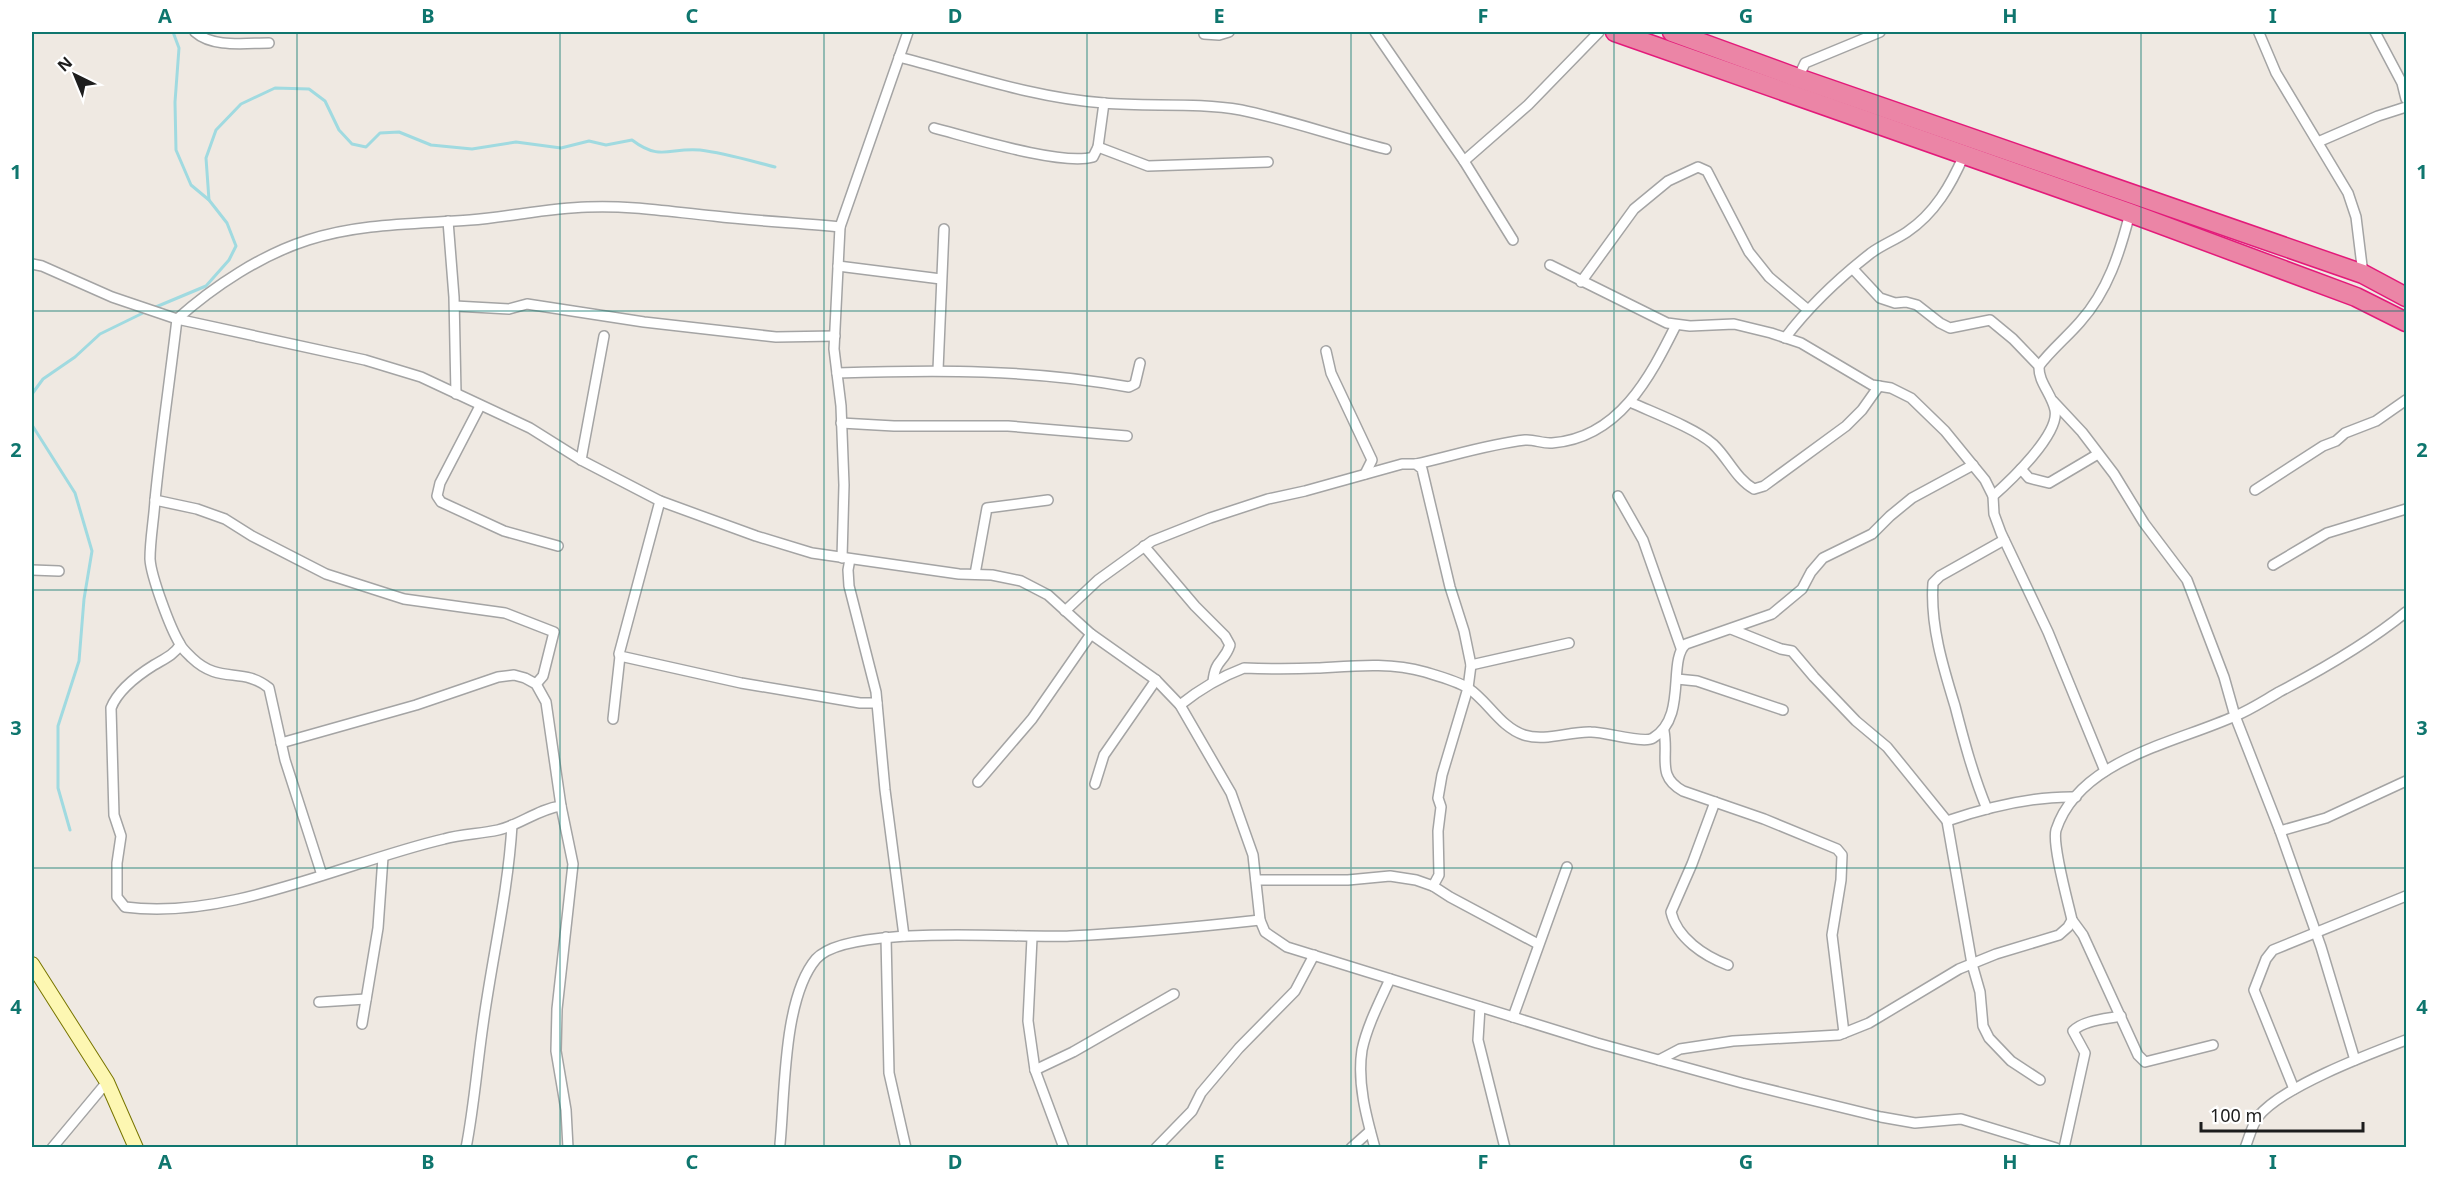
<svg xmlns="http://www.w3.org/2000/svg" width="2438" height="1179" font-family="'Noto Sans',sans-serif">
<rect width="100%" height="100%" fill="#efe9e2"/>
<g fill="none" stroke-linecap="round" stroke-linejoin="round">
<!-- stream -->
<g stroke="#a0dae0" stroke-width="3">
<path d="M209,200L206,158L216,130L241,104L275,88L309,89L325,101L339,130L352,144L366,147L380,133L399,132L431,145L472,149L516,142L561,148L589,141L606,145L632,140C661,162 670,147 700,150C725,153 751,161 775,167"/>
<path d="M151,309L206,286L229,260L236,246L227,223L209,200L191,185L176,150L175,102L179,48L173,32"/>
<path d="M32,394L43,379L75,357L100,334L145,312"/>
<path d="M32,425L75,493L92,551L84,599L79,661L58,726V788L70,830"/>
</g>
<!-- street casing -->
<g stroke="#a4a4a4" stroke-width="12">
<g id="street">
<path d="M195,32C213,48 245,43 269,43"/>
<path d="M1375,32L1464,161L1513,240"/>
<path d="M2375,32L2402,83L2406,99"/>
<path d="M2259,33L2276,73L2348,193L2356,217L2363,274"/>
<path d="M1204,34L1219,35L1229,32"/>
<path d="M899,57C966,74 1034,98 1104,103C1149,107 1196,102 1241,110C1290,120 1337,137 1386,149"/>
<path d="M1798,78L1805,63L1880,32"/>
<path d="M934,128C969,137 1061,166 1093,157L1098,147L1104,103"/>
<path d="M2318,142L2378,116L2406,107"/>
<path d="M1098,147L1148,166L1268,162"/>
<path d="M1464,161L1528,105L1599,32"/>
<path d="M448,221L454,297L456,394"/>
<path d="M32,264L42,266L112,297L177,319L365,360L421,377L530,428L581,460L660,501L756,536L812,553L959,574L992,575L1021,581L1048,595L1091,634L1156,680L1180,705L1231,793L1253,855L1260,920L1265,932L1287,947L1597,1043L1742,1083L1881,1117L1915,1123L1961,1119L2056,1148"/>
<path d="M1550,265L1667,323L1690,326L1734,324L1771,333L1801,343L1872,385L1891,388L1911,398L1945,431L1985,480L1993,496L1994,514L2001,533L2048,632L2105,771"/>
<path d="M838,266L941,279"/>
<path d="M1853,269L1880,298L1895,303L1906,302L1917,305L1940,323L1950,328L1990,320L2013,339L2039,366C2038,382 2052,394 2055,410C2060,434 2010,481 1993,496"/>
<path d="M1581,282L1634,209L1668,181L1698,167L1707,171L1749,252L1769,277L1807,309"/>
<path d="M455,306L509,309L527,304L644,322L776,337L835,336"/>
<path d="M1785,338C1810,305 1839,278 1871,253C1882,245 1895,240 1907,232C1935,213 1951,185 1964,155"/>
<path d="M1326,351L1331,373L1372,460L1365,474"/>
<path d="M2039,366C2051,350 2067,337 2080,322C2108,291 2120,252 2130,213"/>
<path d="M938,370L944,229"/>
<path d="M837,373C935,370 1032,369 1129,387L1135,384L1140,363"/>
<path d="M2053,401L2082,432L2114,474L2144,523L2187,580L2224,677L2235,716L2280,831L2321,947L2355,1060"/>
<path d="M1630,402C1654,413 1695,428 1713,444C1728,458 1736,479 1754,489L1764,486L1846,426L1862,410L1879,386"/>
<path d="M480,406L440,483L437,496L441,502L504,531L558,546"/>
<path d="M841,423L894,426H1008L1127,436"/>
<path d="M581,460L604,336"/>
<path d="M1416,464C1452,456 1489,444 1525,440C1534,439 1543,444 1552,443C1619,438 1650,377 1676,325"/>
<path d="M2021,469L2029,478L2049,483L2098,454"/>
<path d="M2255,490L2323,446L2336,441L2345,433L2376,421L2406,400"/>
<path d="M1618,496L1643,540L1681,648"/>
<path d="M155,500L197,509L225,519L252,536L326,574L404,599L505,613L554,632L543,676L536,684"/>
<path d="M660,501L619,654L620,656L741,683L860,703H877"/>
<path d="M1144,546L1195,606L1225,636L1230,645C1224,663 1215,659 1213,682"/>
<path d="M842,558L844,485L841,406L834,349L840,227L908,32"/>
<path d="M850,559L848,570L849,586L876,692L885,790L904,936"/>
<path d="M2273,565L2327,533L2406,509"/>
<path d="M32,570L59,571"/>
<path d="M975,574L987,508L1048,500"/>
<path d="M1065,611L1098,580L1152,541L1210,518L1268,499L1305,491L1402,464H1416L1422,469L1450,587L1464,631L1471,665L1468,688L1442,775L1438,798L1441,807L1438,831L1439,875L1433,886"/>
<path d="M1731,629L1781,649L1792,651L1814,677L1856,721L1887,747L1947,821L1972,964L1980,992L1983,1026L1989,1038L2011,1061L2040,1080"/>
<path d="M180,645C174,655 164,659 154,665C138,675 118,690 111,708L114,815L121,836L117,863V897L125,907C227,921 345,862 444,839C461,834 480,834 498,830C520,825 538,809 561,806"/>
<path d="M1471,665L1569,643"/>
<path d="M1677,679L1697,681L1783,710"/>
<path d="M1180,705C1200,689 1220,677 1244,668C1268,669 1293,669 1317,668C1354,666 1389,662 1425,672C1438,676 1457,681 1468,688C1488,701 1500,727 1524,735C1545,742 1570,731 1591,732C1606,732 1644,744 1653,738C1688,717 1667,660 1686,644L1772,614L1802,589L1811,572L1823,558L1872,534L1890,516L1912,498L1973,465"/>
<path d="M613,719L620,656"/>
<path d="M1664,731C1669,758 1656,776 1683,791L1764,819L1837,849L1842,855L1841,880L1832,935L1844,1033"/>
<path d="M281,743L416,705L498,677L514,675L525,678L536,684L546,702L561,806L573,864L557,1009L556,1051L566,1110L568,1148"/>
<path d="M978,782L1032,719L1091,634"/>
<path d="M1095,784L1104,755L1156,680"/>
<path d="M1715,802L1692,864L1671,912C1677,938 1704,956 1728,965"/>
<path d="M1987,809C1973,775 1964,741 1955,706C1943,667 1930,625 1933,583L1940,576L2004,540"/>
<path d="M1947,821C1988,807 2032,796 2076,797"/>
<path d="M2280,831L2326,818L2406,781"/>
<path d="M322,875L285,760L269,688C242,666 220,685 192,658C188,654 182,649 180,644C170,628 151,576 150,559C150,539 154,519 155,500C161,439 170,379 177,319C214,286 261,255 308,240C360,223 417,224 470,220C509,217 548,208 587,207C630,205 672,212 714,216C756,221 798,223 840,227"/>
<path d="M1256,880H1348L1390,876L1416,880L1433,886L1450,897L1538,944"/>
<path d="M2072,920L2083,935L2138,1055L2145,1062L2213,1045"/>
<path d="M886,937L889,1073L906,1148"/>
<path d="M1032,938L1028,1021L1035,1070L1064,1148"/>
<path d="M319,1002L366,999"/>
<path d="M1480,1007L1478,1040L1505,1148"/>
<path d="M1513,1017L1567,867"/>
<path d="M362,1024L378,928L383,857"/>
<path d="M1659,1060L1680,1049L1733,1041L1839,1035L1869,1023L1959,969L1996,954L2059,935L2068,927L2072,920C2068,902 2052,845 2056,830C2079,759 2176,743 2235,716C2250,710 2265,700 2279,692C2323,669 2368,643 2406,612"/>
<path d="M1035,1070L1073,1052L1174,994"/>
<path d="M2294,1089L2254,990L2266,959L2273,950L2406,896"/>
<path d="M780,1144C785,1094 783,998 816,959C847,923 1020,939 1070,936C1134,933 1197,927 1260,920"/>
<path d="M52,1148L107,1082"/>
<path d="M466,1148C474,1107 477,1066 483,1025C492,958 508,893 512,825"/>
<path d="M1156,1148L1192,1111L1201,1093L1239,1048L1295,991L1314,955"/>
<path d="M1351,1148L1370,1131"/>
<path d="M1375,1148C1366,1116 1357,1082 1362,1050C1367,1026 1380,1001 1390,979"/>
<path d="M2064,1148L2085,1053L2073,1031C2084,1020 2106,1019 2121,1016"/>
<path d="M2245,1148C2249,1138 2252,1125 2258,1117C2281,1087 2369,1054 2406,1040"/>
</g>
</g>
<!-- secondary casing -->
<g stroke="#787500" stroke-width="16">
<path id="secondary" d="M32,964L107,1082L136,1148"/>
</g>
<!-- highway casing -->
<g stroke="#e31a7a" stroke-width="21">
<g id="highway">
<path d="M1615,32L2130,213L2356,297L2406,322"/>
<path d="M1672,32L1798,78L2363,274L2406,297"/>
</g>
</g>
<!-- street -->
<use href="#street" stroke="#fff" stroke-width="9"/>
<!-- secondary -->
<use href="#secondary" stroke="#fdf7b2" stroke-width="14"/>
<!-- highway -->
<use href="#highway" stroke="#eb85a6" stroke-width="18"/>
</g>
<!-- grid -->
<path fill="none" stroke="#0f766e" stroke-width="1.5" stroke-opacity="0.55" d="M297,32V1148M560,32V1148M824,32V1148M1087,32V1148M1351,32V1148M1614,32V1148M1878,32V1148M2141,32V1148M32,311H2406M32,590H2406M32,868H2406"/>
<!-- border -->
<rect width="2438" height="1179" fill="none" stroke="#ffffff" stroke-width="66"/>
<!-- north arrow -->
<g transform="translate(75 75) rotate(317)" stroke="#ffffff" stroke-width="4.5" paint-order="stroke">
<path d="M0-4.5L10 22L0 15L-10 22Z" fill="#1d1d1d"/>
<text y="-9" font-size="16" font-weight="bold" text-anchor="middle" fill="#1d1d1d">N</text>
</g>
<!-- scale -->
<path d="M2201 1122v9h162v-9" fill="none" stroke="#1d1d1d" stroke-width="3"/>
<text x="2210" y="1122" font-size="18" fill="#1d1d1d" stroke="#ffffff" stroke-width="4.5" paint-order="stroke">100 m</text>
<rect x="33" y="33" width="2372" height="1113" fill="none" stroke="#0f766e" stroke-width="2"/>
<g font-size="20" text-anchor="middle" font-weight="bold" fill="#0f766e">
<text x="165" y="23">A</text>
<text x="428" y="23">B</text>
<text x="692" y="23">C</text>
<text x="955" y="23">D</text>
<text x="1219" y="23">E</text>
<text x="1483" y="23">F</text>
<text x="1746" y="23">G</text>
<text x="2010" y="23">H</text>
<text x="2273" y="23">I</text>
<text x="16" y="179">1</text>
<text x="2422" y="179">1</text>
<text x="16" y="457">2</text>
<text x="2422" y="457">2</text>
<text x="16" y="735">3</text>
<text x="2422" y="735">3</text>
<text x="16" y="1014">4</text>
<text x="2422" y="1014">4</text>
<text x="165" y="1169">A</text>
<text x="428" y="1169">B</text>
<text x="692" y="1169">C</text>
<text x="955" y="1169">D</text>
<text x="1219" y="1169">E</text>
<text x="1483" y="1169">F</text>
<text x="1746" y="1169">G</text>
<text x="2010" y="1169">H</text>
<text x="2273" y="1169">I</text>
</g>
</svg>
